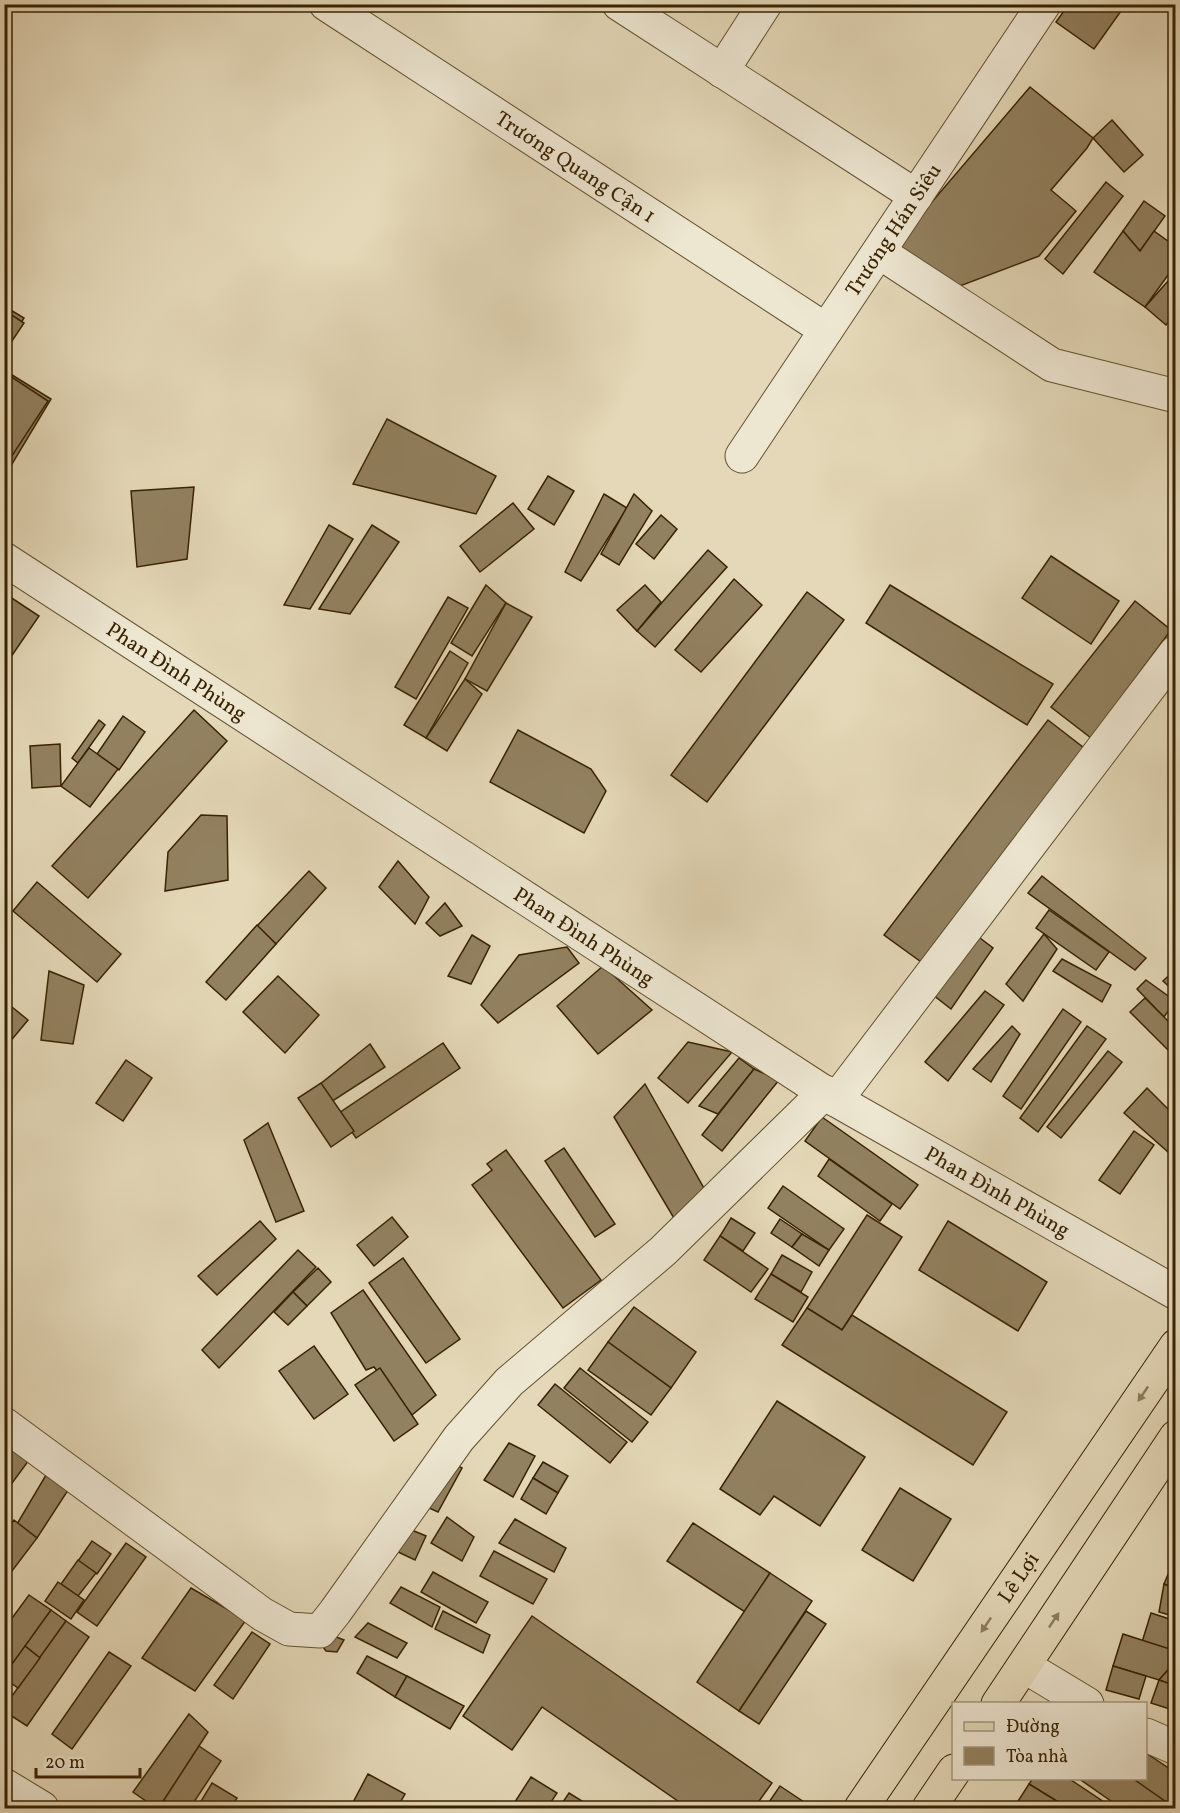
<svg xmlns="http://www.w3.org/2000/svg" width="1180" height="1813" font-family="Vollkorn,serif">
<rect width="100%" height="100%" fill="#e4d8b8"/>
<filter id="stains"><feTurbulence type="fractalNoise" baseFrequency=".00333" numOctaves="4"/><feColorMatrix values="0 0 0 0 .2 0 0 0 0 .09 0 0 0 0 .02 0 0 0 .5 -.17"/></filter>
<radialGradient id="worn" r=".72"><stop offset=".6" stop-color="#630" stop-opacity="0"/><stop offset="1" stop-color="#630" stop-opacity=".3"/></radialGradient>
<!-- building -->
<g fill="#928160" stroke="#392200" stroke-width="1.5">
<path d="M1069,4H1126L1094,49L1056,22Z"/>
<path d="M1030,87L1093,138L1087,148L1051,190L1076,211L1039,256L952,289L890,251Z"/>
<path d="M1112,120L1143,155L1124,172L1093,138Z"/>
<path d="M1106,182L1123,196L1063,274L1045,259Z"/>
<path d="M1144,201L1165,216L1140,251L1123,231Z"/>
<path d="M1123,231L1140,251L1154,231L1176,247V264L1145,307L1094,272Z"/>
<path d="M1176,272V313L1166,325L1145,307Z"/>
<path d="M4,306L24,318L4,350Z"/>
<path d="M4,310L24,323L4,353Z"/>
<path d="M4,370L51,399L12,464L4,460Z"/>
<path d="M4,372L48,401L4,468Z"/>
<path d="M387,419L496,476L476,514L353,484Z"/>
<path d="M548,476L574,491L554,525L528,509Z"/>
<path d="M194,487L187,559L137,567L131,491Z"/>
<path d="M604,494L627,508L581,581L565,572Z"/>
<path d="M634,494L652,511L619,565L601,554Z"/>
<path d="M513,503L534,529L480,572L460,546Z"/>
<path d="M661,515L677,529L654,559L636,544Z"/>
<path d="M329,525L353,539L310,609L284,605Z"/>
<path d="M372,525L399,542L350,614L319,609Z"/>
<path d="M708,550L727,567L655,647L637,631Z"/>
<path d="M1051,556L1119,601L1091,644L1022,598Z"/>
<path d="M734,579L762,605L701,672L675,650Z"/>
<path d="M486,585L506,603L472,656L451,643Z"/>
<path d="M645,585L661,602L637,631L617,610Z"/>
<path d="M890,585L1053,684L1027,725L866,623Z"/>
<path d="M807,592L844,620L707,802L671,775Z"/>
<path d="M4,593L39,616L4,667Z"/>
<path d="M448,597L468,608L416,699L395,687Z"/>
<path d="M1135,601L1171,630L1091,738L1051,707Z"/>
<path d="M506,603L532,617L487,691L465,679Z"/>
<path d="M450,651L468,663L426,738L404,725Z"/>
<path d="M465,679L482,694L447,751L426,738Z"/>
<path d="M194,710L227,741L88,898L52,866Z"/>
<path d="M123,716L145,732L119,770L97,754Z"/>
<path d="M99,720L105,725L78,763L72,758Z"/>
<path d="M1048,720L1084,748L924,964L884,935Z"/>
<path d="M518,730L591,769L606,791L584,833L490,782Z"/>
<path d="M60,744L61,786L32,788L30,746Z"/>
<path d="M89,748L118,769L90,807L61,786Z"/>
<path d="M201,815L227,816L228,880L165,891L168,852Z"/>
<path d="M398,861L429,897L415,924L379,887Z"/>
<path d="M309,871L326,888L276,944L257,926Z"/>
<path d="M1042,876L1146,958L1135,970L1028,893Z"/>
<path d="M37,882L121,954L97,982L13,911Z"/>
<path d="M445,903L462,926L440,936L426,923Z"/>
<path d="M1049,910L1109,952L1096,970L1036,928Z"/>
<path d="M257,925L276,944L226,1000L206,982Z"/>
<path d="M972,932L993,948L951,1009L928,991Z"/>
<path d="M1044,934L1057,949L1023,1001L1006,984Z"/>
<path d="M472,935L490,946L471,984L448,976Z"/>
<path d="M567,947L579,963L498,1023L481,1005L519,955Z"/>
<path d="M1062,959L1111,985L1102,1002L1053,971Z"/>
<path d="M603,966L652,1010L598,1054L557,1006Z"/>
<path d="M1176,969V993L1163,981Z"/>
<path d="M49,971L84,985L73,1044L41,1040Z"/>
<path d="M278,976L319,1015L285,1053L243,1012Z"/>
<path d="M1146,980L1175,1001L1164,1017L1137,989Z"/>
<path d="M985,991L1004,1005L948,1081L925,1062Z"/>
<path d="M1145,998L1176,1029V1050L1172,1054L1130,1012Z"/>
<path d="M7,1003L28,1020L4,1049V1006Z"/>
<path d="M1063,1009L1081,1022L1021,1109L1003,1096Z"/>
<path d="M1012,1026L1020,1034L991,1082L973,1069Z"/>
<path d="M1087,1026L1106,1039L1038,1132L1020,1118Z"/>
<path d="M688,1042L732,1052L688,1103L658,1078Z"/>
<path d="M443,1043L460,1068L356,1138L339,1113Z"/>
<path d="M370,1044L385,1067L331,1102L319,1085Z"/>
<path d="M1108,1051L1122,1062L1061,1138L1047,1127Z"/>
<path d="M739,1058L754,1069L718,1114L699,1106Z"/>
<path d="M126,1060L152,1078L123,1121L96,1103Z"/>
<path d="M754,1069L779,1080L722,1151L702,1135Z"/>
<path d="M321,1083L354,1131L331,1147L298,1098Z"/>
<path d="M645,1084L705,1190L678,1225L614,1117Z"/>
<path d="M1147,1088L1176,1117V1159L1124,1113Z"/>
<path d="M822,1117L918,1185L900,1209L805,1141Z"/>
<path d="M268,1123L304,1211L276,1222L244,1140Z"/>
<path d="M1134,1131L1154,1145L1120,1194L1099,1180Z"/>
<path d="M564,1148L615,1224L595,1237L545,1161Z"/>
<path d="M506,1150L601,1280L563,1308L472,1185L492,1170L487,1164Z"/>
<path d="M829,1159L892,1204L880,1221L818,1176Z"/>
<path d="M783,1186L844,1229L829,1250L768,1208Z"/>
<path d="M867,1215L902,1237L842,1330L807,1308Z"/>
<path d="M392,1217L408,1237L374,1266L357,1245Z"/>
<path d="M731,1218L755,1233L743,1251L720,1236Z"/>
<path d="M780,1219L802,1234L792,1247L771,1233Z"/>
<path d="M260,1221L276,1239L217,1295L198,1276Z"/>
<path d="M948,1221L1047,1282L1018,1331L919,1270Z"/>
<path d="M802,1234L829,1250L819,1266L792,1247Z"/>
<path d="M720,1236L768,1269L751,1292L704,1260Z"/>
<path d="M298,1250L316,1267L219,1368L202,1350Z"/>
<path d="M782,1255L812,1272L801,1292L771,1274Z"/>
<path d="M403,1258L460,1339L426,1363L369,1283Z"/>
<path d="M318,1268L331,1282L307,1306L293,1292Z"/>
<path d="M771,1274L808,1297L793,1322L755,1299Z"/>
<path d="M363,1290L436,1395L412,1415L374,1367L366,1370L331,1313Z"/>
<path d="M293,1292L307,1306L288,1325L274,1312Z"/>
<path d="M634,1307L696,1352L671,1388L608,1342Z"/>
<path d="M807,1308L842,1330L852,1315L1007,1412L973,1465L782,1345Z"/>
<path d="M608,1342L671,1388L651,1415L588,1370Z"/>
<path d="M314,1346L348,1394L314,1419L279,1371Z"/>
<path d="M380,1368L418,1424L394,1441L355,1385Z"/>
<path d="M580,1368L648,1422L632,1442L564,1388Z"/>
<path d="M555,1384L627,1442L610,1463L538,1405Z"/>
<path d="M777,1401L865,1457L820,1526L774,1496L760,1515L720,1489Z"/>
<path d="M12,1441L32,1456L4,1494V1452Z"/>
<path d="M509,1443L535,1456L513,1497L484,1480Z"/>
<path d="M446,1459L462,1468L438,1512L418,1503Z"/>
<path d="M543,1462L568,1476L558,1493L533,1478Z"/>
<path d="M49,1470L72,1484L37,1538L17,1524Z"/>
<path d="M533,1478L558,1493L546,1514L521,1499Z"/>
<path d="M900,1488L951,1519L913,1581L862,1550Z"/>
<path d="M447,1517L474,1537L462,1561L431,1543Z"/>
<path d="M515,1519L566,1548L554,1572L499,1543Z"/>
<path d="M14,1520L37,1538L9,1575L4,1571V1533Z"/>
<path d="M693,1523L770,1573L745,1612L667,1561Z"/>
<path d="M402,1526L426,1536L415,1560L394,1550Z"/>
<path d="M92,1541L111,1554L97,1574L78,1561Z"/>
<path d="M126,1543L146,1557L97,1626L77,1612Z"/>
<path d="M494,1551L547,1579L533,1604L480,1576Z"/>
<path d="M78,1560L96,1573L78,1596L61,1584Z"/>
<path d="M1174,1560L1176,1561V1589L1164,1584Z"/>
<path d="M433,1572L488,1602L476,1623L421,1592Z"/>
<path d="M770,1573L812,1601L739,1711L697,1682Z"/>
<path d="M58,1582L84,1600L71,1619L45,1601Z"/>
<path d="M1164,1584L1176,1589V1617L1159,1612Z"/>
<path d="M401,1587L440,1607L432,1627L390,1603Z"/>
<path d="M191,1588L246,1620L195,1691L142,1658Z"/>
<path d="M29,1595L51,1610L6,1673L4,1672V1629Z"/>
<path d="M51,1610L66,1621L40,1658L25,1646Z"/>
<path d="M443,1611L490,1635L483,1653L435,1629Z"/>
<path d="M806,1611L826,1624L759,1724L739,1711Z"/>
<path d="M1151,1613L1176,1621V1652L1142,1642Z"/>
<path d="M532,1616L772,1783L754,1808H688L542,1707L512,1750L463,1716Z"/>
<path d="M66,1621L89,1637L27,1726L4,1711V1707Z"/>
<path d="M368,1623L407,1643L397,1658L355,1637Z"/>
<path d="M252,1632L270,1644L233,1699L214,1685Z"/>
<path d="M1123,1634L1176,1651V1661L1159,1680L1113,1666Z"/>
<path d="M331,1635L344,1640L337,1652L326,1651L321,1644Z"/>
<path d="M25,1646L40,1658L18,1688L4,1678V1675Z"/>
<path d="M109,1652L131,1666L72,1749L52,1734Z"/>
<path d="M367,1656L407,1676L395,1697L357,1673Z"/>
<path d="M1176,1661V1686L1159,1680Z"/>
<path d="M1113,1666L1146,1676L1139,1699L1106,1690Z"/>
<path d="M407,1676L464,1706L450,1729L395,1697Z"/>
<path d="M1159,1680L1176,1686V1711L1151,1703Z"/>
<path d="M189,1714L208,1732L164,1800L156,1808L133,1792Z"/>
<path d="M199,1746L221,1761L190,1808H176L164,1800Z"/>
<path d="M1146,1753L1176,1773V1793L1169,1804L1131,1778H1146Z"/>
<path d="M368,1774L405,1794L397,1808H350Z"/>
<path d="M531,1777L557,1793L547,1808H511Z"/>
<path d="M1033,1778H1068L1113,1808H1068L1029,1784Z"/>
<path d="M1078,1778H1132L1169,1804L1163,1808H1121Z"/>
<path d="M212,1783L237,1798L231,1808H197Z"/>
<path d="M1029,1784L1068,1808H1019L1015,1806Z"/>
<path d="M780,1786L813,1808H765Z"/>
<path d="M569,1793L593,1808H559Z"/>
</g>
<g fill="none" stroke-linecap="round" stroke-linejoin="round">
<!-- minor casing -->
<g stroke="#64502e" stroke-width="35">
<g id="minor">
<path id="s1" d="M326,4L826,330"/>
<path d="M619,4L916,196"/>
<path d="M722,71L765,4"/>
<path d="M879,252L1052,365L1176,396"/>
<path id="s2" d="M742,456L1044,4"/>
<path id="s3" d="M4,559L836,1100L1176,1293"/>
<path d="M836,1100L1176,652"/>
<path d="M4,1424L262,1614L289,1629L320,1631L335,1612L459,1438L509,1382L663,1251L825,1092"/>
<path d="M1024,1666L1087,1704"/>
<path d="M1146,1735L1176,1748"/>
<path d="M4,1785L42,1808"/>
</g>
</g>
<!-- major casing -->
<g stroke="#392200" stroke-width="35">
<g id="major">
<path d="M998,1704L1176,1437"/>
<path id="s4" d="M861,1808L1176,1346"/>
<path d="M929,1808L954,1771"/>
</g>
</g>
<!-- minor -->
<use href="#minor" stroke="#ede6d1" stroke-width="33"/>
<!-- major -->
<use href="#major" stroke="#e4d8b8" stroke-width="33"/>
</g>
<!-- one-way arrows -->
<defs><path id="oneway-solid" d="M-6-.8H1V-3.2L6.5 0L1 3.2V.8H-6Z" transform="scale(1.5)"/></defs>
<g fill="#8e7d5c">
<use href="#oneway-solid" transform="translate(1143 1394) rotate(124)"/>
<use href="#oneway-solid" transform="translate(1054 1620) rotate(-56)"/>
<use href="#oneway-solid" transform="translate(986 1625) rotate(124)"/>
</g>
<g text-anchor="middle" stroke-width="5" stroke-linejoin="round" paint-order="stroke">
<!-- street labels -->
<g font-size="21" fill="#392200" stroke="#ede6d1">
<text dy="7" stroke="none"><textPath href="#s1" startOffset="298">Trương Quang Cận 1</textPath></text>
<text dy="7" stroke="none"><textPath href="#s2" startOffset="272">Trương Hán Siêu</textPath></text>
<text dy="7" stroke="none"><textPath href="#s3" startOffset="206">Phan Đình Phùng</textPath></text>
<text dy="7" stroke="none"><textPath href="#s3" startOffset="692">Phan Đình Phùng</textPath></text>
<text dy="7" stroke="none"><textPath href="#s3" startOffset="1178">Phan Đình Phùng</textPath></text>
<text dy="7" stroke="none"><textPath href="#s4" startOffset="279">Lê Lợi</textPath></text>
</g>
</g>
<!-- margin -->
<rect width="1180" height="1813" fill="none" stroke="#e4d8b8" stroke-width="24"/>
<rect x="6" y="6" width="1168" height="1801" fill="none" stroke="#392200" stroke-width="3"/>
<rect x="12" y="12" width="1156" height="1789" fill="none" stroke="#392200" stroke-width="1.5"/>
<!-- legend -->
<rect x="952" y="1702" width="195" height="78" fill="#ede6d1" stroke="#a5987d" stroke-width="1.5"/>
<rect x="964" y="1722" width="30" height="9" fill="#e4d8b8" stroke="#a5987d" stroke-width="1.5"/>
<text x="1006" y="1732" font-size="18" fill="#392200">Đường</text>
<rect x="964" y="1747" width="30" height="18" fill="#928160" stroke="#a5987d" stroke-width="1.5"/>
<text x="1006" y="1762" font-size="18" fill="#392200">Tòa nhà</text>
<!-- scale -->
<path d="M36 1768v9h104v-9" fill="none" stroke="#392200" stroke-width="3"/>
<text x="45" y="1768" font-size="18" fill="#392200" stroke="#ede6d1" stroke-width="4.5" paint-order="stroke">20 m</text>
<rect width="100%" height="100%" filter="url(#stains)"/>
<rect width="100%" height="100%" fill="url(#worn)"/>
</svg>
